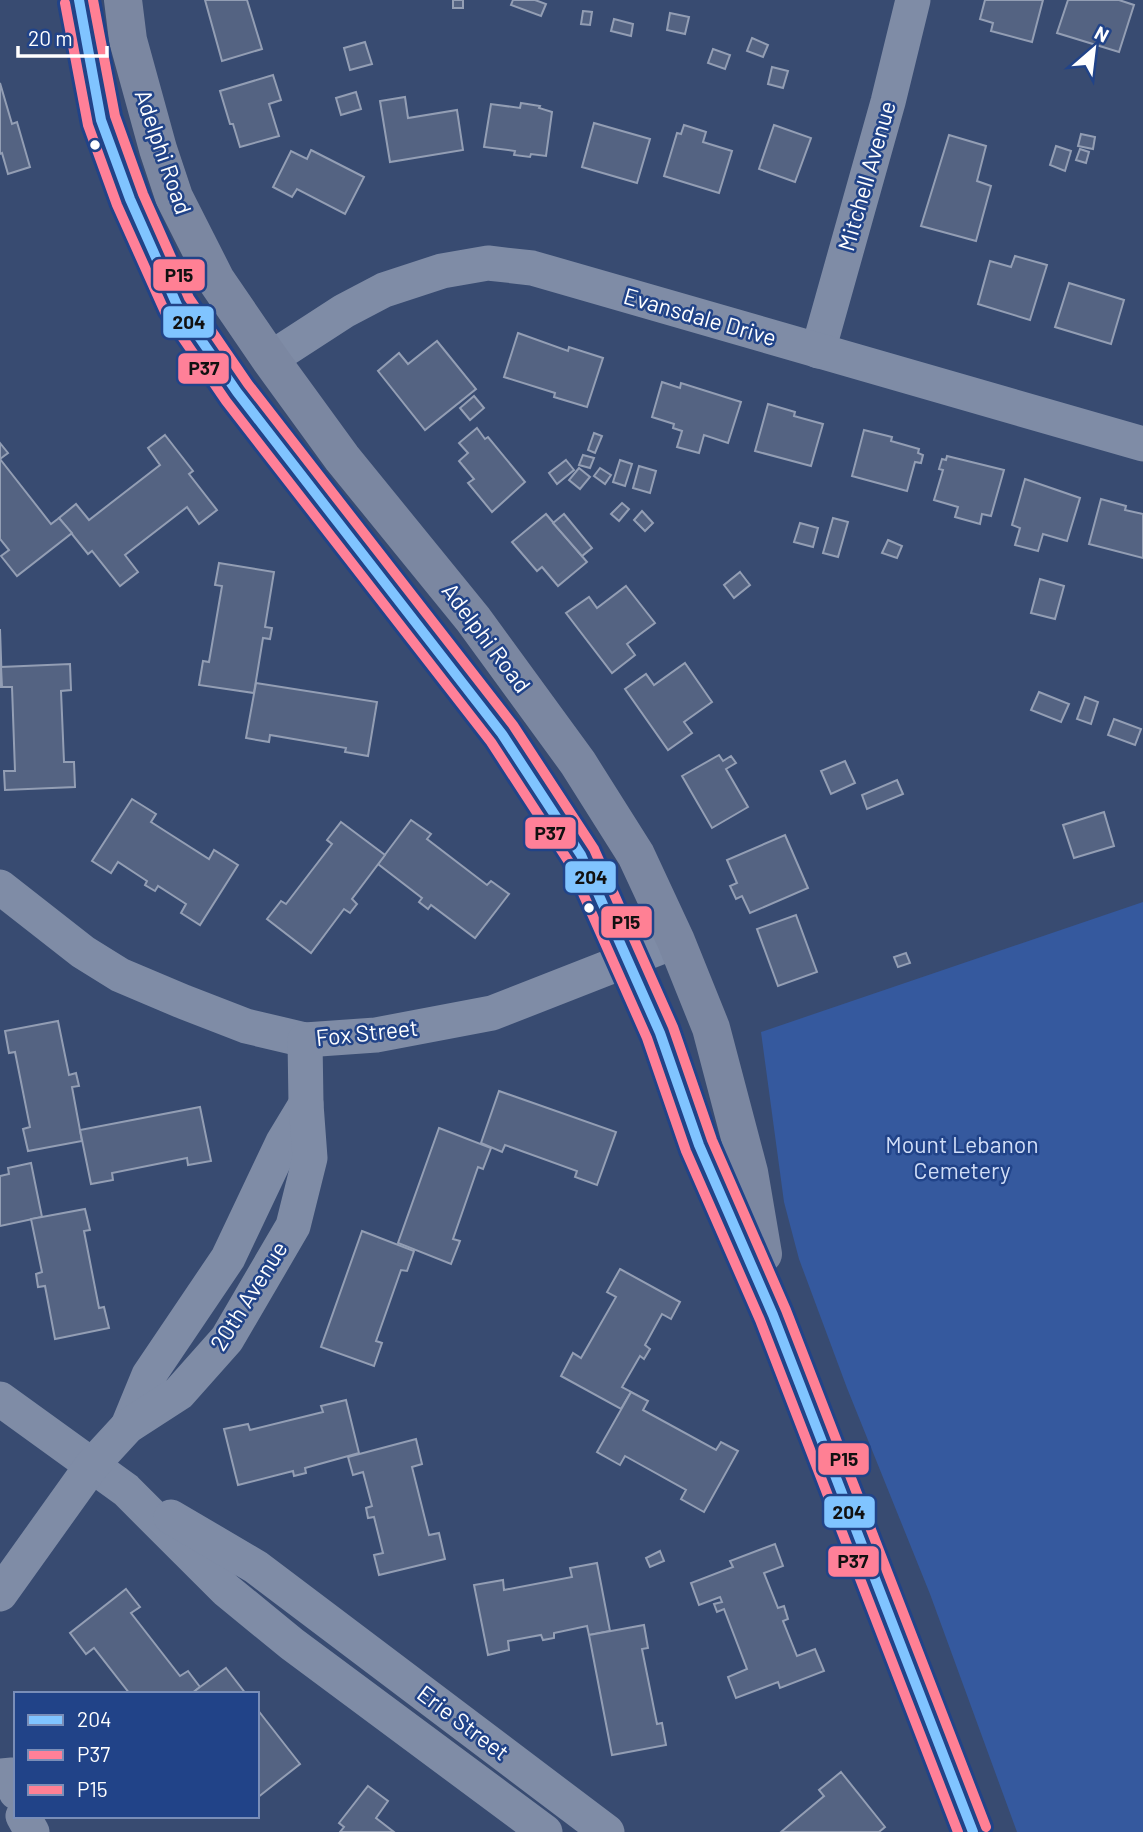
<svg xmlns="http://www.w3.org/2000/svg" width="1143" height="1832" font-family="Barlow,sans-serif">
<rect width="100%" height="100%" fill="#384b71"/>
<!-- green -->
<path fill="#35599e" d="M1143,902V1832H1017L930,1594L847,1388L799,1259L784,1202L761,1032Z"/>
<!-- building -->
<g fill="#546382" stroke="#939eb4" stroke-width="2">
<path d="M205,0H247L262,49L222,61Z"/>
<rect x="453" y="0" width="10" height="8"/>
<path d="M513,0H535L546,4L541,16L511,5Z"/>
<path d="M985,0H1043L1032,42L991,31L993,23L980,19Z"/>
<path d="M1068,0H1119L1134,5L1119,52L1057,33Z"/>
<path d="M583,11L592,12L590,25L581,24Z"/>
<path d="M670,13L689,17L685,34L667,30Z"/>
<path d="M614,19L633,24L631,36L611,31Z"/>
<path d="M752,38L768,45L763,57L747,51Z"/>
<path d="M365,42L372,64L350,70L344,48Z"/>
<path d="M713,49L730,55L725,69L708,63Z"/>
<path d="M772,67L788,71L783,88L768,84Z"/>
<path d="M273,75L281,100L269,104L279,136L240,147L233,124H230L220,91Z"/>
<path d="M0,83L12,124L17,122L30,167L8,174L2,153L0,154Z"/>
<path d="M356,92L361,109L341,115L336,98Z"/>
<path d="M405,97L408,118L457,110L463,150L390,162L380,101Z"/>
<path d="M521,103L540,106L539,108L552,112L546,156L531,154L530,157L514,155L515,151L484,147L491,104L520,108Z"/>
<path d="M594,123L650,139L637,183L582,167Z"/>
<path d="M684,125L706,132L703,142L732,151L719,193L664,176L677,133L681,134Z"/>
<path d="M774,125L811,138L795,182L759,169Z"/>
<path d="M1081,134L1095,137L1093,149L1078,146Z"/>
<path d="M949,135L986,146L977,181L991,186L976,241L921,226Z"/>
<path d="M1056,146L1071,151L1065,171L1050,165Z"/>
<path d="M1080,149L1089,152L1086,163L1076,160Z"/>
<path d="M311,150L364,177L345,214L297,189L292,197L273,187L291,151L307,159Z"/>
<path d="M1015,256L1047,265L1030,320L978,304L990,261L1011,267Z"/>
<path d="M1069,283L1124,300L1111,344L1055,327Z"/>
<path d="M518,333L568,351L569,347L603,358L587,407L554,397L555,393L504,377Z"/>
<path d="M437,341L476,389L425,430L378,371L399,353L408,364Z"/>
<path d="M662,382L680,388L681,383L741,402L728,443L704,435L699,453L677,447L682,431L673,428L674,424L652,417Z"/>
<path d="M474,396L484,408L470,420L460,408Z"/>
<path d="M768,404L795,412L794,416L823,424L811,466L755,451Z"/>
<path d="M477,428L485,439L488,437L525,482L492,512L468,483L474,479L459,461L468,453L459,443Z"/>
<path d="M864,430L892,437L891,441L919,449L918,453L923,455L921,463L915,462L907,491L852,476Z"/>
<path d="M594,433L602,436L595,453L588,450Z"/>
<path d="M165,435L193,471L189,474L217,510L199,524L187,507L125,555L138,572L120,586L92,551L88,554L59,518L76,504L89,520L160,465L148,448Z"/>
<path d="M0,443L8,453L0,459L51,524L59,518L72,533L17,576L1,556L9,550L0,539Z"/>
<path d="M583,455L594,458L590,468L579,465Z"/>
<path d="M947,456L1004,470L991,516L982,514L980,524L955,517L958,507L934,500L943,470L939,469L942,459L946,460Z"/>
<path d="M566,460L574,470L557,484L549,473Z"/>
<path d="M620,460L632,464L625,486L613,482Z"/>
<path d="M639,466L656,471L650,493L633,488Z"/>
<path d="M579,468L590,477L580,489L569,480Z"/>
<path d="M600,468L611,475L605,484L594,476Z"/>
<path d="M1025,479L1080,498L1067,541L1043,534L1038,551L1015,545L1020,528L1012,525Z"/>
<path d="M1101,499L1126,506L1125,510L1143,514V558L1089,544Z"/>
<path d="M622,503L629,509L619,521L611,514Z"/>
<path d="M642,511L653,523L645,531L634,520Z"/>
<path d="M546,514L587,562L558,586L542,567L537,571L512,542Z"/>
<path d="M564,514L592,548L582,556L553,523Z"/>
<path d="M833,518L848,522L838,557L823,553Z"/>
<path d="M800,523L818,528L813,547L794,542Z"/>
<path d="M888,540L902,546L897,558L882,553Z"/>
<path d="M219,563L274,572L265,627L272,628L270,639L263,638L254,693L199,685L203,661L209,662L222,586L215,585Z"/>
<path d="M740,572L750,585L734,598L724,585Z"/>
<path d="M1040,579L1064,586L1055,619L1031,613Z"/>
<path d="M626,586L655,623L627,644L635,655L612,673L566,613L589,597L597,608Z"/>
<path d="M0,629L2,687H0Z"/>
<path d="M685,663L712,702L684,722L692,733L668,750L625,689L646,674L654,685Z"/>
<path d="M70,664L71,690L61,691L64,762H74L75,787L5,790L4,771H15L12,687H2L1,667Z"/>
<path d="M256,683L377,702L368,756L345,752L346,748L270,735L269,742L246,738Z"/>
<path d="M1039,692L1069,704L1061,722L1031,710Z"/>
<path d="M1085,697L1098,702L1091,724L1077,719Z"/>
<path d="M1114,719L1141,729L1135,745L1108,735Z"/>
<path d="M719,755L723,761L731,756L736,763L726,769L748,807L712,828L682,776Z"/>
<path d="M845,761L855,783L831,794L821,771Z"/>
<path d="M897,780L903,794L867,809L862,795Z"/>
<path d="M132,799L156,814L151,822L209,859L214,850L238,865L200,925L181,913L186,904L158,886L155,891L145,885L147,881L118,862L111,873L92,861Z"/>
<path d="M1104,812L1114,846L1074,858L1063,825Z"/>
<path d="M411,820L431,834L427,839L487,885L491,881L509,894L475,938L431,905L428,909L419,902L422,898L378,864Z"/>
<path d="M341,822L385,855L352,899L357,904L350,913L344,909L311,953L267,919L281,901L286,904L332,844L327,840Z"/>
<path d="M785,835L808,888L750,913L742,896L736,899L730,886L737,883L727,860Z"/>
<path d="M796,915L817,972L778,986L757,929Z"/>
<path d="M906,953L910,963L898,967L894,957Z"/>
<path d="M58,1021L69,1075L76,1073L79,1086L72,1087L82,1141L28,1151L23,1129L30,1127L15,1052L9,1053L5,1031Z"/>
<path d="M499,1091L616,1132L597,1185L575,1177L577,1171L505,1145L502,1152L481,1143Z"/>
<path d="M200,1107L211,1161L188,1165L187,1158L112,1173L113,1180L91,1184L80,1130Z"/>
<path d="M439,1128L491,1148L483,1169L478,1167L453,1239L460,1241L451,1264L398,1243Z"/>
<path d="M31,1163L42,1217L0,1226V1176L9,1174L8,1168Z"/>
<path d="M85,1209L90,1230L84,1231L99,1308L104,1307L109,1328L55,1339L45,1286L38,1287L36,1274L42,1272L31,1219Z"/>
<path d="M362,1231L414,1251L407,1271L401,1270L376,1341L382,1343L374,1366L321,1347Z"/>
<path d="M620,1269L680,1302L671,1319L662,1314L645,1345L650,1349L644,1359L640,1356L622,1387L631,1392L621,1409L561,1376L573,1353L581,1358L616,1297L607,1292Z"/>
<path d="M631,1392L648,1401L643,1410L716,1450L721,1442L738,1451L704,1512L681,1499L686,1490L625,1456L620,1465L597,1452Z"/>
<path d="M346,1400L359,1453L305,1468L306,1473L294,1476L293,1471L238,1485L224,1429L248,1424L250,1430L323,1412L321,1406Z"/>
<path d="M416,1439L422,1464L412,1467L429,1535L439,1533L445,1559L379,1575L374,1555L383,1553L374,1517L368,1518L366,1508L372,1506L363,1472L353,1475L348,1457Z"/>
<path d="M775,1544L783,1566L764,1573L778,1608L784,1606L788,1619L783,1621L797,1656L815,1649L824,1671L780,1688L778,1682L736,1698L728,1677L747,1669L724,1609L717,1612L714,1604L722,1602L720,1597L699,1605L691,1583L733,1567L730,1561Z"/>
<path d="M660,1551L664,1561L650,1567L646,1558Z"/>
<path d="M597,1563L610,1631L589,1635L587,1626L554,1633V1638L543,1640L541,1635L508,1641L509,1650L488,1655L474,1585L503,1580L504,1590L572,1577L570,1568Z"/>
<path d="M126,1589L140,1607L131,1613L180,1676L188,1671L200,1687L191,1694H130L94,1648L86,1654L70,1633Z"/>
<path d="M644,1625L648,1648L642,1649L657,1724L662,1723L666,1745L612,1755L589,1635Z"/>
<path d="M226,1668L246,1694H191L200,1687Z"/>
<path d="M257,1709L300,1764L257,1798Z"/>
<path d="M841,1772L885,1827L879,1832H781L824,1796L819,1790Z"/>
<path d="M368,1786L388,1801L376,1818L394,1832H340L344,1827L339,1823Z"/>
</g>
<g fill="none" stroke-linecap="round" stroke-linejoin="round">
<!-- minor -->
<g stroke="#7f8ca6" stroke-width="35">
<path d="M818,351L888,102L913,0"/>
<path d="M270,359L344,311L384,290L442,271L488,263L532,268L1143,444"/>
<path d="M0,887L83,952L120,975L184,1002L246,1026L305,1040L376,1035L492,1013L676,941"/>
<path d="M0,1399L126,1490L226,1590L292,1644L545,1832"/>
<path d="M128,1426L149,1375L228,1258L283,1142L306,1104"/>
<path d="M171,1517L256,1567L607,1832"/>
<path d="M0,1594L93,1464L128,1426L179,1393L227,1339L293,1226L310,1158L306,1104L305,1040"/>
<path d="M0,1776L12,1775L16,1792"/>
<path d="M23,1816L32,1832"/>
</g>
<!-- secondary -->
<g stroke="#7b87a1" stroke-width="38">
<path d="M79,0L101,120L130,199L177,305L237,392L502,734L581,855L660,1033L699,1145L773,1315L919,1697L973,1832"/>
<path d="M123,0L128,40L158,149L174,197L216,280L270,359L342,458L473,619L578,763L636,855L676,941L711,1028L749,1172L763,1254"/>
</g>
<!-- bus-1 casing -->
<g stroke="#214388" stroke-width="16">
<path id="bus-1" d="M79,0L101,120L130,199L177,305L237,392L502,734L581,855L660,1033L699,1145L773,1315L973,1832"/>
</g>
<!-- bus-2 casing -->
<g stroke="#214388" stroke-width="16">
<path id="bus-2" d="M65,3L88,125L117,205L165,312L226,401L491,742L569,862L647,1038L686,1151L760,1320L958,1832"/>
</g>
<!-- bus-3 casing -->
<g stroke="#214388" stroke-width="16">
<path id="bus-3" d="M93,0L115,116L143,194L189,298L248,384L513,725L594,849L673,1027L712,1140L786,1310L986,1827"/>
</g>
<!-- bus-1 -->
<use href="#bus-1" stroke="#80c4ff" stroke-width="10"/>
<!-- bus-2 -->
<use href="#bus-2" stroke="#ff8098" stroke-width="10"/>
<!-- bus-3 -->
<use href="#bus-3" stroke="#ff8094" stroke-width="10"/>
</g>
<!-- markers -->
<g fill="#fff" stroke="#214388" stroke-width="2.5">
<circle cx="95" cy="145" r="6"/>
<circle cx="589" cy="908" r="6"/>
</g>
<g text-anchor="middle" stroke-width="5" stroke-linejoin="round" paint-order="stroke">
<!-- street labels -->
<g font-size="23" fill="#fff" stroke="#214388">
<text transform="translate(163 152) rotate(71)" y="8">Adelphi Road</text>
<text transform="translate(867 176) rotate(-74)" y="8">Mitchell Avenue</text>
<text transform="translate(700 317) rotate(16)" y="8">Evansdale Drive</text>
<text transform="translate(486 638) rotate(53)" y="8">Adelphi Road</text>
<text transform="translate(367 1033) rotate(-6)" y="8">Fox Street</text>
<text transform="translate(249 1296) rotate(-58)" y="8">20th Avenue</text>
<text transform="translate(463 1723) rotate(37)" y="8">Erie Street</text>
</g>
<!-- park labels -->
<g font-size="23" fill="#d1def7" stroke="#214388">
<text x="962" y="1153">Mount Lebanon<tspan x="962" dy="26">Cemetery</tspan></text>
</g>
</g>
<g stroke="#214388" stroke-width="2.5">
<rect x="152" y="258" width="54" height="34" rx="7" fill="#ff8094"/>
<rect x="162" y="305" width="53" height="34" rx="7" fill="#80c4ff"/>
<rect x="177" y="352" width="53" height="33" rx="7" fill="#ff8098"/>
<rect x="524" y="816" width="53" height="34" rx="7" fill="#ff8098"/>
<rect x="564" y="860" width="53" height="34" rx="7" fill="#80c4ff"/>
<rect x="600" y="905" width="53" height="34" rx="7" fill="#ff8094"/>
<rect x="817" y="1442" width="53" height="34" rx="7" fill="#ff8094"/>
<rect x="823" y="1495" width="53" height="34" rx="7" fill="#80c4ff"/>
<rect x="827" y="1545" width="53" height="33" rx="7" fill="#ff8098"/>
</g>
<g font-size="19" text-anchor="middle" font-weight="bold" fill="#111">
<text x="179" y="282">P15</text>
<text x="189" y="329">204</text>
<text x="204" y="375">P37</text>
<text x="550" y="840">P37</text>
<text x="591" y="884">204</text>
<text x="626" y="929">P15</text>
<text x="844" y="1466">P15</text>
<text x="849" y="1519">204</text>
<text x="853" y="1568">P37</text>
</g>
<!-- legend -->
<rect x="14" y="1692" width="245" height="126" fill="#214388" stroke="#7a8eb8" stroke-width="2"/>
<rect x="28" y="1715" width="35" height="10" fill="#80c4ff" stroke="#7a8eb8" stroke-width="2"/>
<text x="77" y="1727" font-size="21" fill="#ffffff">204</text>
<rect x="28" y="1750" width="35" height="10" fill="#ff8098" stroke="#7a8eb8" stroke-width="2"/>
<text x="77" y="1762" font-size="21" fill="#ffffff">P37</text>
<rect x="28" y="1785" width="35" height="10" fill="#ff8094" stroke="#7a8eb8" stroke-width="2"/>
<text x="77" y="1797" font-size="21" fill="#ffffff">P15</text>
<!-- north arrow -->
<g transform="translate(1094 49) rotate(28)" stroke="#214388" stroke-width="5" paint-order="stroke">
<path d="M0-5L12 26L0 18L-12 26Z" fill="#ffffff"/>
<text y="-10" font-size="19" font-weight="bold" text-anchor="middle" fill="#ffffff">N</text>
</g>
<!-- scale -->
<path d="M18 46v10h89v-10" fill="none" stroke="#ffffff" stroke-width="3.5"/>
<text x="28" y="46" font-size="21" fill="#ffffff" stroke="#214388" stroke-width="5" paint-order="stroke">20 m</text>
</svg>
